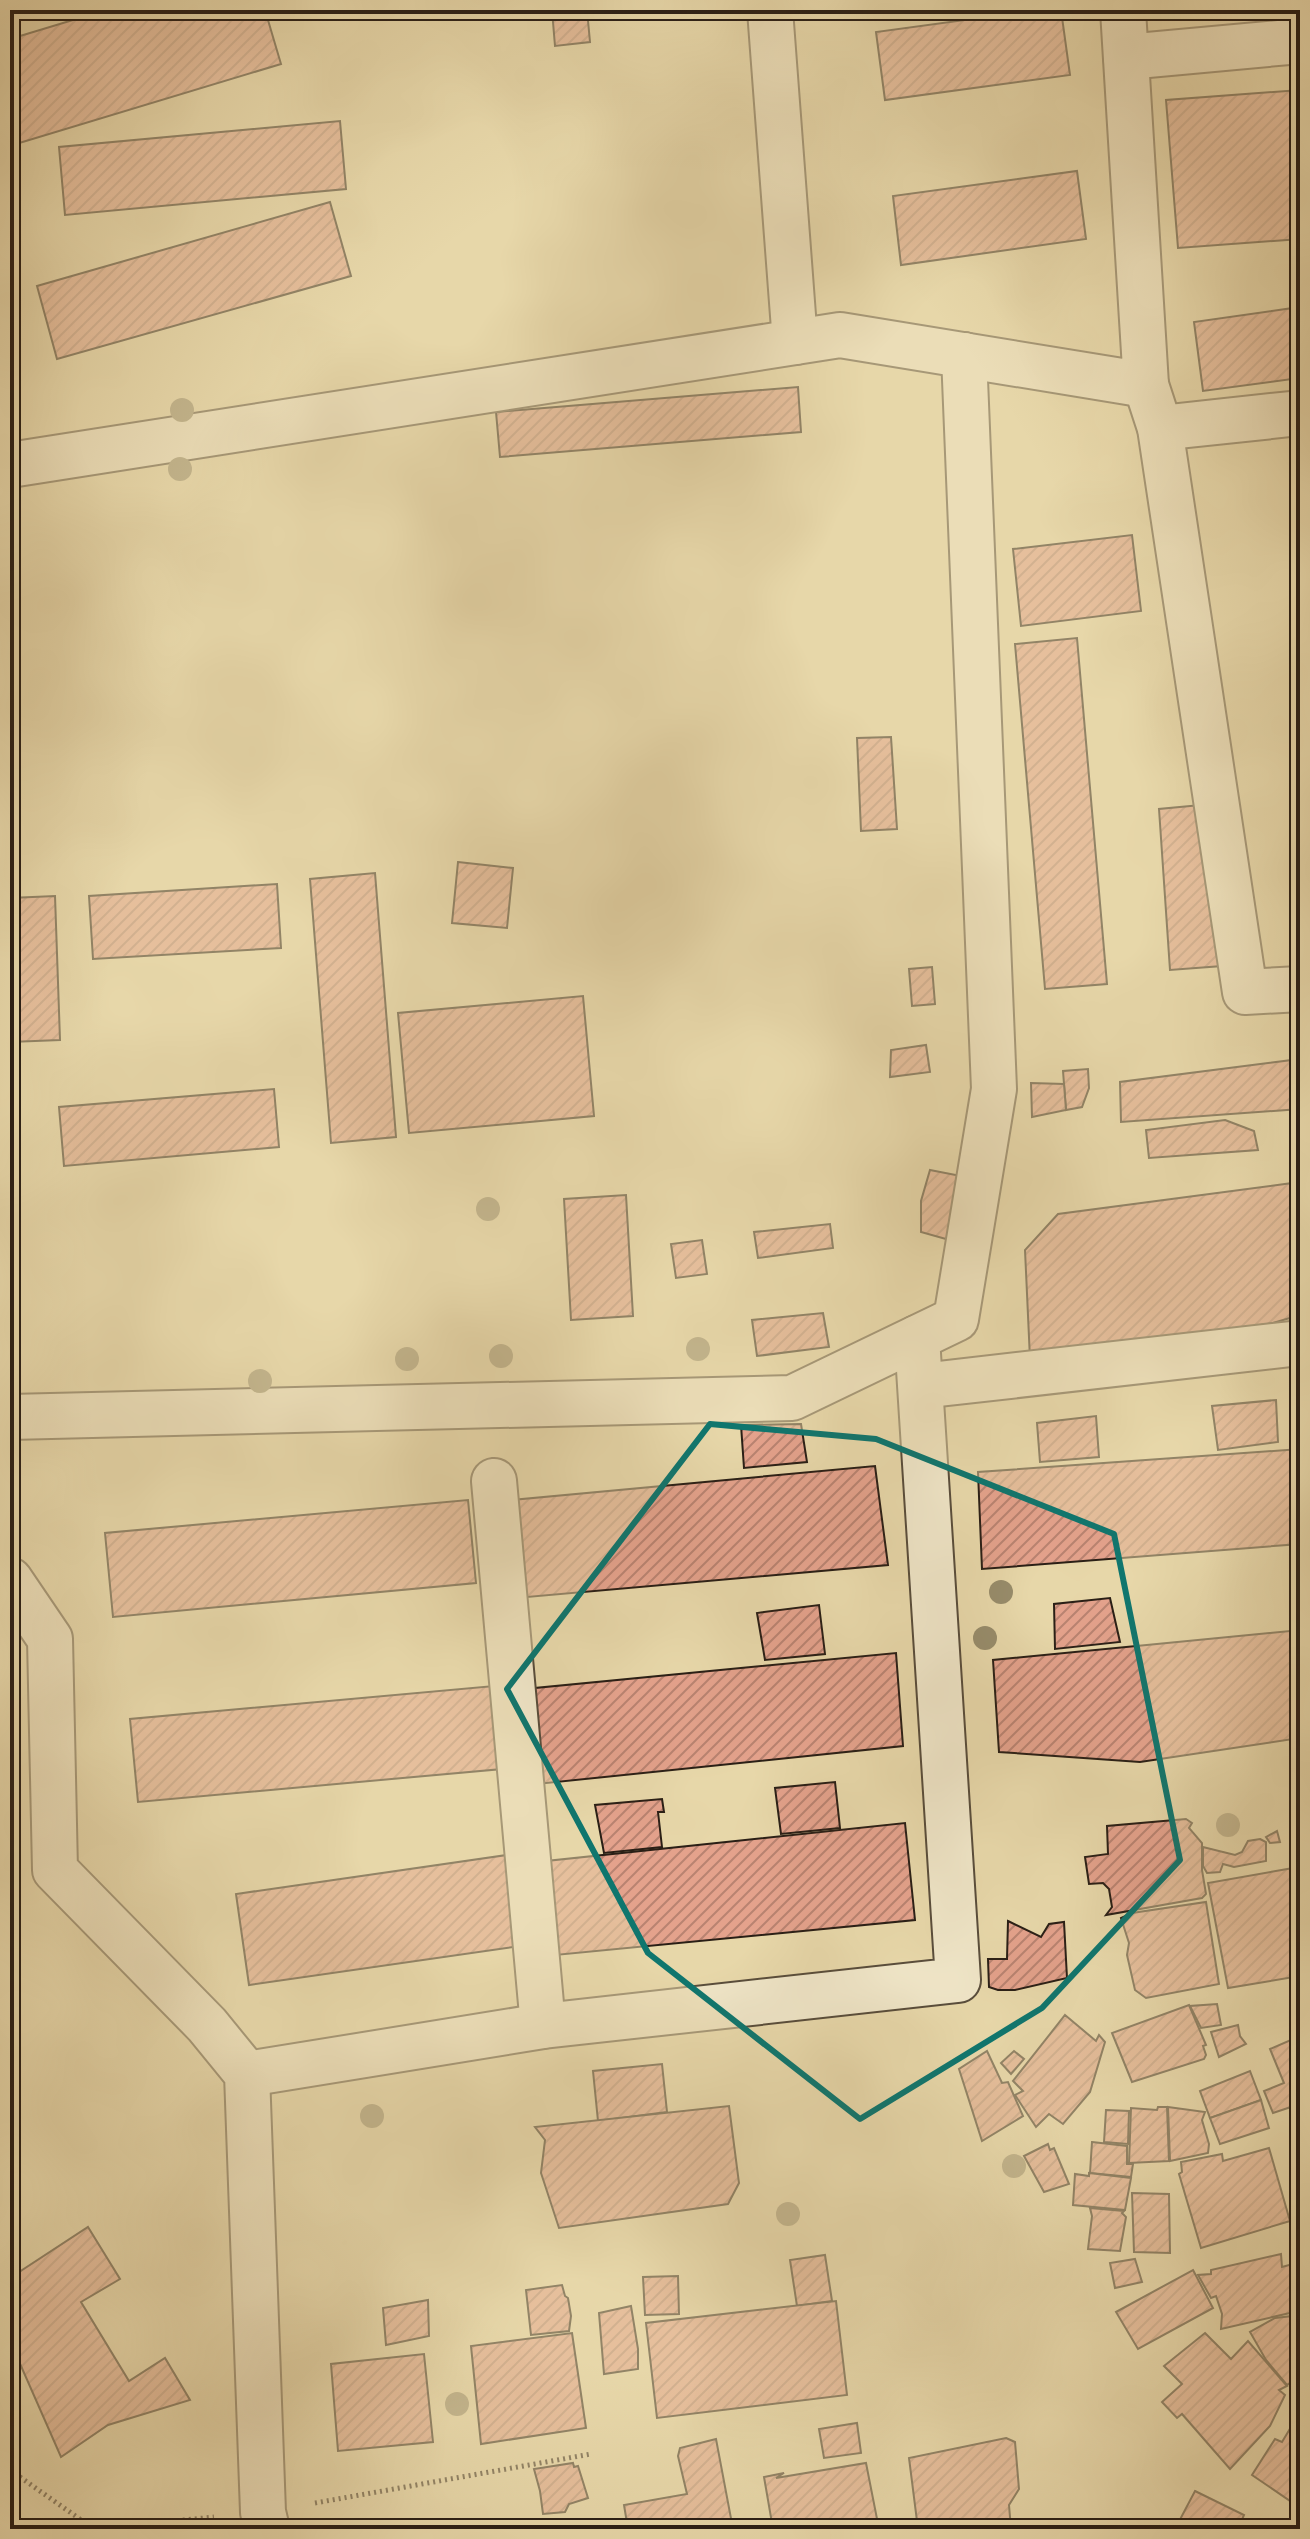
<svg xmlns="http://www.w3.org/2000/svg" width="1310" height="2539" font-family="'IM FELL English',serif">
<defs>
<pattern id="building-hatch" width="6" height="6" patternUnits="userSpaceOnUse" patternTransform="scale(2)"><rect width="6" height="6" fill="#e4a28c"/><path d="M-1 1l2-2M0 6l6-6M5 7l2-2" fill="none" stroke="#b98371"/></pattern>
</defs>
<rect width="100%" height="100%" fill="#e7d7a9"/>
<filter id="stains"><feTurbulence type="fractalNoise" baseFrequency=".0025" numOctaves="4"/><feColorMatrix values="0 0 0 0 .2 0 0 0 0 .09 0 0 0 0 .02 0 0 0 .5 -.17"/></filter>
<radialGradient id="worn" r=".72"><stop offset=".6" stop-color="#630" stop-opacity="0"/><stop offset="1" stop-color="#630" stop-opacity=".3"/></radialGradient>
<!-- building -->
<g fill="url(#building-hatch)" stroke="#2a1f16" stroke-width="2">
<path d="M106,10H265L281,64L16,144L10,126V39Z"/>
<path d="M552,10H587L590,42L555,46Z"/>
<path d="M1038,10H1061L1070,75L885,100L876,32Z"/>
<path d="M1300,90V239L1178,248L1166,100Z"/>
<path d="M340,121L346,189L65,215L59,147Z"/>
<path d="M1077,171L1086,239L901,265L893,196Z"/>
<path d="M330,202L351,276L57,359L37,286Z"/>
<path d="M1300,307V378L1203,391L1194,322Z"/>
<path d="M798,387L801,432L500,457L496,412Z"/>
<path d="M1132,535L1141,611L1021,626L1013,549Z"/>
<path d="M1077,638L1107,984L1045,989L1015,644Z"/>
<path d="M891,737L897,829L861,831L857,738Z"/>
<path d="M1211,804L1222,966L1170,970L1159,809Z"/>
<path d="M458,862L513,868L507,928L452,923Z"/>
<path d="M375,873L396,1137L331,1143L310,879Z"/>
<path d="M277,884L281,948L93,959L89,896Z"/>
<path d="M55,896L60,1040L10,1042V898Z"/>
<path d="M932,967L935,1004L912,1006L909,969Z"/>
<path d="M583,996L594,1116L409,1133L398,1013Z"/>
<path d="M926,1045L930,1072L890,1077L891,1050Z"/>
<path d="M1300,1059V1109L1121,1122L1120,1082Z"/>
<path d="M1088,1069L1089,1088L1082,1107L1066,1110L1063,1071Z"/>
<path d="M1031,1083L1064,1084L1066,1110L1032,1117Z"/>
<path d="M274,1089L279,1147L64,1166L59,1107Z"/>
<path d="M1225,1120L1254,1131L1258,1150L1149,1158L1146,1130Z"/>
<path d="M930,1170L966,1177L953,1241L921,1232V1201Z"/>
<path d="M1300,1182V1315L1273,1323L1030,1359L1025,1250L1058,1214Z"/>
<path d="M626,1195L633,1316L571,1320L564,1199Z"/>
<path d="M830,1224L833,1248L758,1258L754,1232Z"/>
<path d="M702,1240L707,1274L676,1278L671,1244Z"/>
<path d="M823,1313L829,1347L757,1356L752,1320Z"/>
<path d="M1276,1400L1278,1442L1218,1450L1212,1406Z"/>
<path d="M1096,1416L1099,1457L1040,1462L1037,1423Z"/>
<path d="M801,1424L807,1462L744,1468L741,1425Z"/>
<path d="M1300,1449V1544L982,1569L978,1472Z"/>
<path d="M875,1466L888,1565L516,1598L512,1500Z"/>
<path d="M468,1500L476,1583L113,1617L105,1533Z"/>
<path d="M1110,1598L1120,1642L1055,1649L1054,1604Z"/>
<path d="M819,1605L825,1654L765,1660L757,1613Z"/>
<path d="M1300,1630V1738L1140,1762L999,1752L993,1660Z"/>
<path d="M896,1653L903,1746L537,1784L525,1689Z"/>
<path d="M494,1686L502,1769L138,1802L130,1719Z"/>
<path d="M835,1782L840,1828L781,1834L775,1788Z"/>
<path d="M1296,1798H1300V1839L1292,1816L1299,1811Z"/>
<path d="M662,1799L664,1812H658L662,1847L604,1853L595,1805Z"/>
<path d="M1186,1819L1192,1823L1189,1828L1202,1843V1870L1206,1894L1202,1898L1106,1915L1112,1907L1109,1889L1103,1883L1089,1884L1085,1857L1108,1854L1107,1826Z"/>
<path d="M905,1823L915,1920L545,1956L537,1862Z"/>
<path d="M1277,1831L1280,1842L1270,1843L1266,1837Z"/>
<path d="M1260,1839L1266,1842V1861L1234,1867L1223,1864L1220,1872L1207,1873L1203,1866V1847L1235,1855L1242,1852L1248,1841Z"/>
<path d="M507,1855L520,1946L249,1985L236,1894Z"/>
<path d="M1299,1867L1300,1976L1228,1988L1208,1883Z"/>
<path d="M1206,1902L1219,1984L1146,1998L1135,1990L1127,1955L1129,1943L1121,1918L1132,1913Z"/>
<path d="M1008,1921L1041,1937L1049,1924L1064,1922L1067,1978L1015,1990H998L989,1987L988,1959H1007Z"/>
<path d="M1217,2004L1221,2025L1201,2028L1190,2006Z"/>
<path d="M1189,2005L1206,2045L1203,2046L1206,2055L1204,2059L1132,2082L1112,2033Z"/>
<path d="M1065,2015L1096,2041L1099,2035L1105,2042L1090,2092L1063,2124L1049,2114L1036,2127L1015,2095L1023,2091L1013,2081Z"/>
<path d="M1238,2025L1240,2036L1246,2044L1219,2057L1211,2032Z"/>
<path d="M1300,2036V2104L1273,2113L1264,2091L1284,2083L1270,2049Z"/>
<path d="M987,2051L1002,2083L1008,2082L1023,2116L982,2141L959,2069Z"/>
<path d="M1014,2051L1024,2059L1011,2074L1001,2063Z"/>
<path d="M662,2064L667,2112L598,2121L593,2071Z"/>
<path d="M1250,2071L1261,2100L1210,2118L1200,2091Z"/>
<path d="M1261,2100L1269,2128L1220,2144L1210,2118Z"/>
<path d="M729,2106L739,2183L728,2204L559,2228L541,2173L545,2140L535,2127Z"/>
<path d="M1158,2107H1167L1169,2161L1129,2163L1131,2108L1157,2110Z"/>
<path d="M1168,2107L1205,2112L1202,2120L1209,2144L1208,2153L1170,2161Z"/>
<path d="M1106,2110L1129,2111L1128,2144L1104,2142Z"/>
<path d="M1092,2142L1127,2146V2164H1133L1131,2177L1090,2173Z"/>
<path d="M1048,2144L1050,2150L1054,2148L1069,2184L1044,2192L1024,2156Z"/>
<path d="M1269,2148L1290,2221L1201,2248L1179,2174L1182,2172L1181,2162L1222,2154L1223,2161Z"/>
<path d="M1089,2173L1131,2178L1125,2210L1073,2205L1075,2174L1089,2176Z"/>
<path d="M1132,2193L1169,2194L1170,2253L1134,2252Z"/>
<path d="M1090,2208L1124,2211L1122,2213L1126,2217L1120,2251L1088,2249L1092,2216Z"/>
<path d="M88,2227L120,2279L81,2302L129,2381L165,2358L190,2400L108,2425L61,2457L10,2341V2278Z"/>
<path d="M1281,2254L1282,2267L1300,2262V2298L1290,2300V2313L1221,2329L1222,2314L1216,2296L1211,2298L1198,2275L1211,2274V2270Z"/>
<path d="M825,2255L832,2301L797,2306L790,2260Z"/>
<path d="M1135,2259L1142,2282L1115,2288L1110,2263Z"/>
<path d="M1193,2270L1213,2308L1138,2349L1116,2312Z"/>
<path d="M678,2276L679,2314L645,2315L643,2277Z"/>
<path d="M562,2285L565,2296L568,2298L571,2316L569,2331L531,2335L526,2290Z"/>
<path d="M428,2300L429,2336L386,2345L383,2308Z"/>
<path d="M836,2301L847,2395L657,2418L646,2323Z"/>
<path d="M1300,2305V2378L1287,2385L1266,2360L1250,2332L1275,2318L1292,2316L1293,2308Z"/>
<path d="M631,2306L638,2349V2369L604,2374L599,2313Z"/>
<path d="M572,2333L586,2428L481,2444L471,2346Z"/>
<path d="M1205,2333L1231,2359L1248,2341L1287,2386L1279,2390L1285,2395L1270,2426L1230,2469L1182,2414L1177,2418L1162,2402L1182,2384L1164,2366Z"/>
<path d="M424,2354L433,2442L338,2451L331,2364Z"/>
<path d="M1300,2412V2499L1296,2505L1252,2475L1275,2439L1282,2442Z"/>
<path d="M857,2423L861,2453L824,2458L819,2429Z"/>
<path d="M1006,2438L1015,2442L1019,2489L1009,2505L1011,2529H918L909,2458Z"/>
<path d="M716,2439L733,2529H628L624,2505L687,2494L678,2456L680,2448Z"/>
<path d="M573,2463L574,2467L578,2466L588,2498L569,2504L565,2512L543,2514L540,2491L534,2469Z"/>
<path d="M866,2463L879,2529H773L764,2477L784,2473L776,2478Z"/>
<path d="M1195,2491L1244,2515L1238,2529H1175Z"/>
<path d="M587,2519L588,2529H493V2528Z"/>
</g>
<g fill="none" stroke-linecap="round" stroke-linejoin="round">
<!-- minor casing -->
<g stroke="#594d3b" stroke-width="48">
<g id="minor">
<path d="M770,10L795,342"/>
<path d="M1126,57L1300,41"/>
<path d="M1146,385L1160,428L1245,992L1300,989"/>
<path d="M1160,428L1300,413"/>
<path d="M10,465L840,335L1146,385L1123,10"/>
<path d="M921,1386L1300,1343"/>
<path d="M10,1417L792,1398L956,1319L994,1089L964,355"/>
<path d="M494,1481L543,2026"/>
<path d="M10,1580L50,1639L55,1870L207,2025L247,2074L263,2512L267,2529"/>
<path d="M247,2074L543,2026L958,1980L917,1338"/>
</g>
</g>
<!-- path -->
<g stroke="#2a1f16" stroke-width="5" stroke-dasharray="2 4" stroke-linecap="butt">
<path d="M10,2470L94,2529L214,2517"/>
<path d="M315,2503L591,2454"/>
</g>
<!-- minor -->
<use href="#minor" stroke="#efe5c7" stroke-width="44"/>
</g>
<!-- trees -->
<g fill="#978c6b">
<circle cx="182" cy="410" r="12"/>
<circle cx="180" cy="469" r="12"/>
<circle cx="488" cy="1209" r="12"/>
<circle cx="698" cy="1349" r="12"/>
<circle cx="501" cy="1356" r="12"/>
<circle cx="407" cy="1359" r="12"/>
<circle cx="260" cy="1381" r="12"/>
<circle cx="1001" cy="1592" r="12"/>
<circle cx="985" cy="1638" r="12"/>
<circle cx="1228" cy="1825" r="12"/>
<circle cx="372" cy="2116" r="12"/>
<circle cx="1014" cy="2166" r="12"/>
<circle cx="788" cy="2214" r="12"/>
<circle cx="457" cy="2404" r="12"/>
</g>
<!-- marked area -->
<path d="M0 0H1310V2539H0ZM710,1424L876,1439L1114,1534L1180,1860L1042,2008L860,2119L648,1953L507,1689Z" fill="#e7d7a9" fill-opacity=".55" fill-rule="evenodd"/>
<path fill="none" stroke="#0f766e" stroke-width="6" stroke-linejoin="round" d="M710,1424L876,1439L1114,1534L1180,1860L1042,2008L860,2119L648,1953L507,1689Z"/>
<!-- margin -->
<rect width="1310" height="2539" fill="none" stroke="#e7d7a9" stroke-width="40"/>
<rect x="12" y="12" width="1286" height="2515" fill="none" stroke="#2a1f16" stroke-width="4"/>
<rect x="20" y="20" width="1270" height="2499" fill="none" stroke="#2a1f16" stroke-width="2"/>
<rect width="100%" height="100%" filter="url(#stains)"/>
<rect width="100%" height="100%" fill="url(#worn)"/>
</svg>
